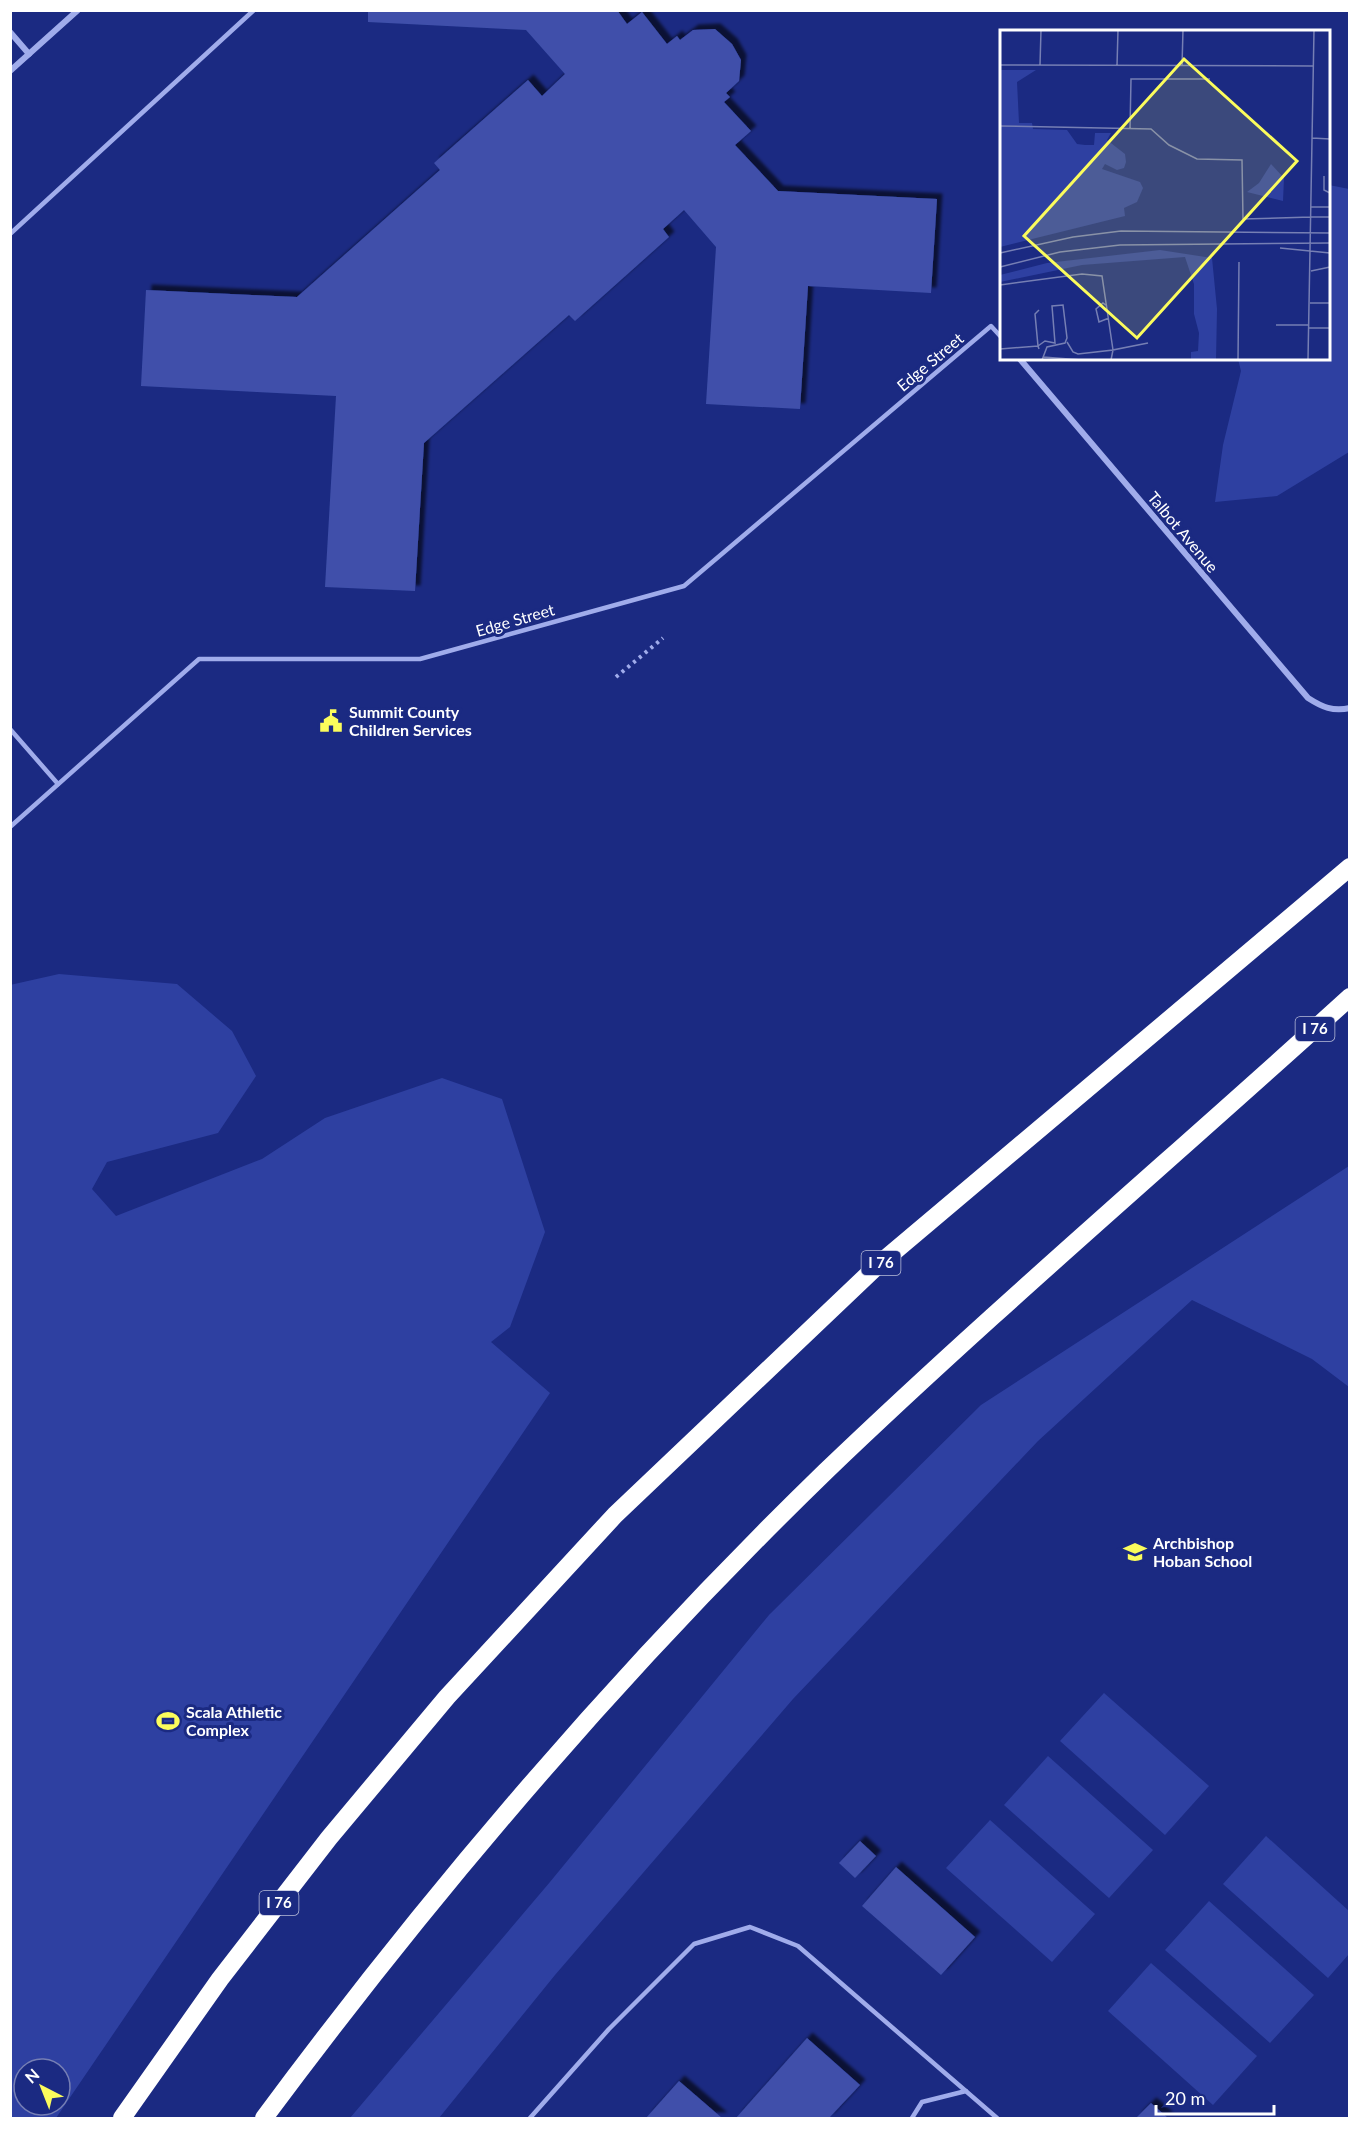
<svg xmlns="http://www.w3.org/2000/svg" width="1360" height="2129" font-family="Lato,sans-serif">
<defs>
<filter id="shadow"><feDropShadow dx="5.5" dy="-5.5" stdDeviation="1.5" flood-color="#0009"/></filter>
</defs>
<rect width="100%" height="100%" fill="#1b2a82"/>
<!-- green -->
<g fill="#2e40a1" fill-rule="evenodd">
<path d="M1329,185L1349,189V452L1277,496L1215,502L1223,445L1241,371L1238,359L1328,358Z"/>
<path d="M59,974L177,984L232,1031L256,1076L218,1133L107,1162L92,1189L116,1216L262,1159L325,1118L442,1078L502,1099L545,1232L510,1327L491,1342L550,1393L56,2118H11L10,985ZM24,2069H60V2105H24Z"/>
<path d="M1349,1166V1387L1312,1359L1192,1300L1038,1441L793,1699L555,1975L439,2118H350L550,1882L769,1615L981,1405Z"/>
<path d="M1104,1693L1209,1786L1165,1835L1060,1741Z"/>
<path d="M1048,1756L1153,1850L1109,1898L1004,1805Z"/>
<path d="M990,1820L1095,1914L1052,1962L946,1868Z"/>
<path d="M1266,1836L1349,1911V1954L1328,1978L1223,1884Z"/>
<path d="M1209,1901L1314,1995L1270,2043L1165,1950Z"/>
<path d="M1151,1963L1257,2056L1213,2105L1108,2011Z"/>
</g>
<!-- building -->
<g fill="#3f50aa" filter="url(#shadow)">
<path d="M368,10H617L627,24L642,12L667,44L677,36L680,40L693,30L715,29L732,44L741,60L739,81L726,93L730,97L724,102L751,131L735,145L778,191L937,199L931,293L808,286L800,409L706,404L716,247L684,210L663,229L669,237L575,321L569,315L424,443L415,591L325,587L336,396L141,386L146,290L297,297L440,170L434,163L528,80L542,96L565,74L526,30L368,22Z"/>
<path d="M860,1841L876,1856L855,1878L839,1863Z"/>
<path d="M896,1867L975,1937L941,1975L862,1906Z"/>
<path d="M807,2038L860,2085L829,2118H736Z"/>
<path d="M679,2081L722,2118H646Z"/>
<path d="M1151,2103L1168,2118H1136Z"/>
</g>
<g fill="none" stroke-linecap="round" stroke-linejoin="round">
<!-- path -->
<path stroke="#a0aceb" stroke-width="4" stroke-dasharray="3 4.5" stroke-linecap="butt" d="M616,677L663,638"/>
<!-- service -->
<g stroke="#a0aceb" stroke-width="4.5">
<path d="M10,234L254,10"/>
<path d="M10,729L58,784"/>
<path d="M10,827L199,659H420L684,586L991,326L1002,338"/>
<path d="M530,2118L609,2029L694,1944L750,1927L798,1946L997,2118"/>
<path d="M912,2118L922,2102L966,2091"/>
</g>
<!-- minor -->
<g stroke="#a0aceb" stroke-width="6">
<path d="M10,32L29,54"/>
<path d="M10,71L78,10"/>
<path d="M1019,358L1308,698C1322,707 1333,712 1350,708"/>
</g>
<!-- motorway -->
<g stroke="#fff" stroke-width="18">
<path d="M122,2118L220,1979L329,1838L447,1697L615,1515L877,1266L1350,867"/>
<path d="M264,2118C434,1889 620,1671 825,1472C995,1309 1175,1156 1350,997"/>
</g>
</g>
<!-- icons -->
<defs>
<g id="civic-bare" transform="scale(1.8)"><path d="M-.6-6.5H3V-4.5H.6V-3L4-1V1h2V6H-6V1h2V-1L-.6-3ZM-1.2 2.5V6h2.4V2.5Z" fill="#fbfc5c" stroke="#1b2a82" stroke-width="2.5" paint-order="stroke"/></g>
<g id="school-bare" transform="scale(1.8)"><path d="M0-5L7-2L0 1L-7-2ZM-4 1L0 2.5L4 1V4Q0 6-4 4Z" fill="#fbfc5c" stroke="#1b2a82" stroke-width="2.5" paint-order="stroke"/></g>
<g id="stadium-bare" transform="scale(1.8)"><path d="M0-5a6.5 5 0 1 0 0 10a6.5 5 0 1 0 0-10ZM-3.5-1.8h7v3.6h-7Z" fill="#fbfc5c" stroke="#1b2a82" stroke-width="2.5" paint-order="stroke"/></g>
</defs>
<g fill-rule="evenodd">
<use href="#civic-bare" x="331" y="721"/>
<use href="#school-bare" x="1135" y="1552"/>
<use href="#stadium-bare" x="168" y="1721"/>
</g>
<g text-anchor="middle" stroke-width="6" stroke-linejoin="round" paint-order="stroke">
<!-- shield labels -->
<g fill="#1b2a82" stroke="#bbbfda" stroke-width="1.5">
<rect x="1295.5" y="1017" width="39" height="24" rx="4.5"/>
<rect x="861.5" y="1251" width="39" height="24" rx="4.5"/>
<rect x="259.5" y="1891" width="39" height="24" rx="4.5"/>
</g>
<g font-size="15" font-weight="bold" fill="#fff">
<text x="1315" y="1034">I 76</text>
<text x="881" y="1268">I 76</text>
<text x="279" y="1908">I 76</text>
</g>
<!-- street labels -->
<g font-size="16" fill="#fff" stroke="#1b2a82">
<text transform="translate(930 362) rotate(-40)" y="6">Edge Street</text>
<text transform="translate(1183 532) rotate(50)" y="6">Talbot Avenue</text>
<text transform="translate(515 620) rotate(-16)" y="6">Edge Street</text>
</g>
<!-- poi labels -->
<g font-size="16" font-weight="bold" fill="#fff" stroke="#1b2a82" text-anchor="start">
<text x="349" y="718">Summit County<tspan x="349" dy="18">Children Services</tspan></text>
<text x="1153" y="1549">Archbishop<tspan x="1153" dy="18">Hoban School</tspan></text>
<text x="186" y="1718">Scala Athletic<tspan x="186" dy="18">Complex</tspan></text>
</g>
</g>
<!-- overview -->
<g transform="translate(1000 30)">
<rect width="330" height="330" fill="#1b2a82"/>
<path d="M0,40H36L17,52L19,93H32L33,99L67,100L77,114L85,115H94L95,103H111L107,110L125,124L126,132L124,138L117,140L105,134L102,139L140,152L143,158L137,172L124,178L125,186L0,217ZM271,134L284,148L283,171L247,162L259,153ZM160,220L212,228L217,279L216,330H191V322L198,321L199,303L194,284V254L185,227L82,235L0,252V245L47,233Z" fill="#2e40a1"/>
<path fill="none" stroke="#767fb4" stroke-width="1.5" d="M0,35L313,36M40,35L41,0M117,36L118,0M182,36L183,0M0,96L151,99L169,115L197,129L242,130L243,189L311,187M130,99L131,49H210M312,108L330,109M324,146V160L330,163M311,177H330M311,187H330M280,218L330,223M0,223L73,207L121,201L330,203M0,237L60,222L120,215L330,213M311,241L330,237M0,255L82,244L102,246L113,320L78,324L73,322L67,312M310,273H330M107,276L103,273L96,279L99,292L109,288M39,280L35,284L38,316L45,311L55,313L52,276L63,275L67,308L65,313L47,317L42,330M276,295H309M309,298H330M0,319L38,316L39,319M43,327L82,330M111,330L113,320L148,313M238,330L239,232M308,330L314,0"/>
<path fill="#fbfc5c" fill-opacity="0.15" stroke="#fbfc5c" stroke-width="3" d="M184,29L297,131L137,308L24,206Z"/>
<rect width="330" height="330" fill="none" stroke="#fff" stroke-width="3"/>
</g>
<!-- border -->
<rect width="1360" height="2129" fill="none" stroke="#ffffff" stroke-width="24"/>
<!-- north arrow -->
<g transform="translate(42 2087) rotate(318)"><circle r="28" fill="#1b2a82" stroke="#767fb4" stroke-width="1.5"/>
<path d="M0-4.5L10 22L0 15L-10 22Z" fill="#fbfc5c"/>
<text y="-9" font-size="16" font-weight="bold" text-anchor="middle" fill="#ffffff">N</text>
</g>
<!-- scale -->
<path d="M1156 2105v9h118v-9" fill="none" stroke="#ffffff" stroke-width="3"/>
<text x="1165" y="2105" font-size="18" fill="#ffffff" stroke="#1b2a82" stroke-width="4.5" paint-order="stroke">20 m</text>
</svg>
